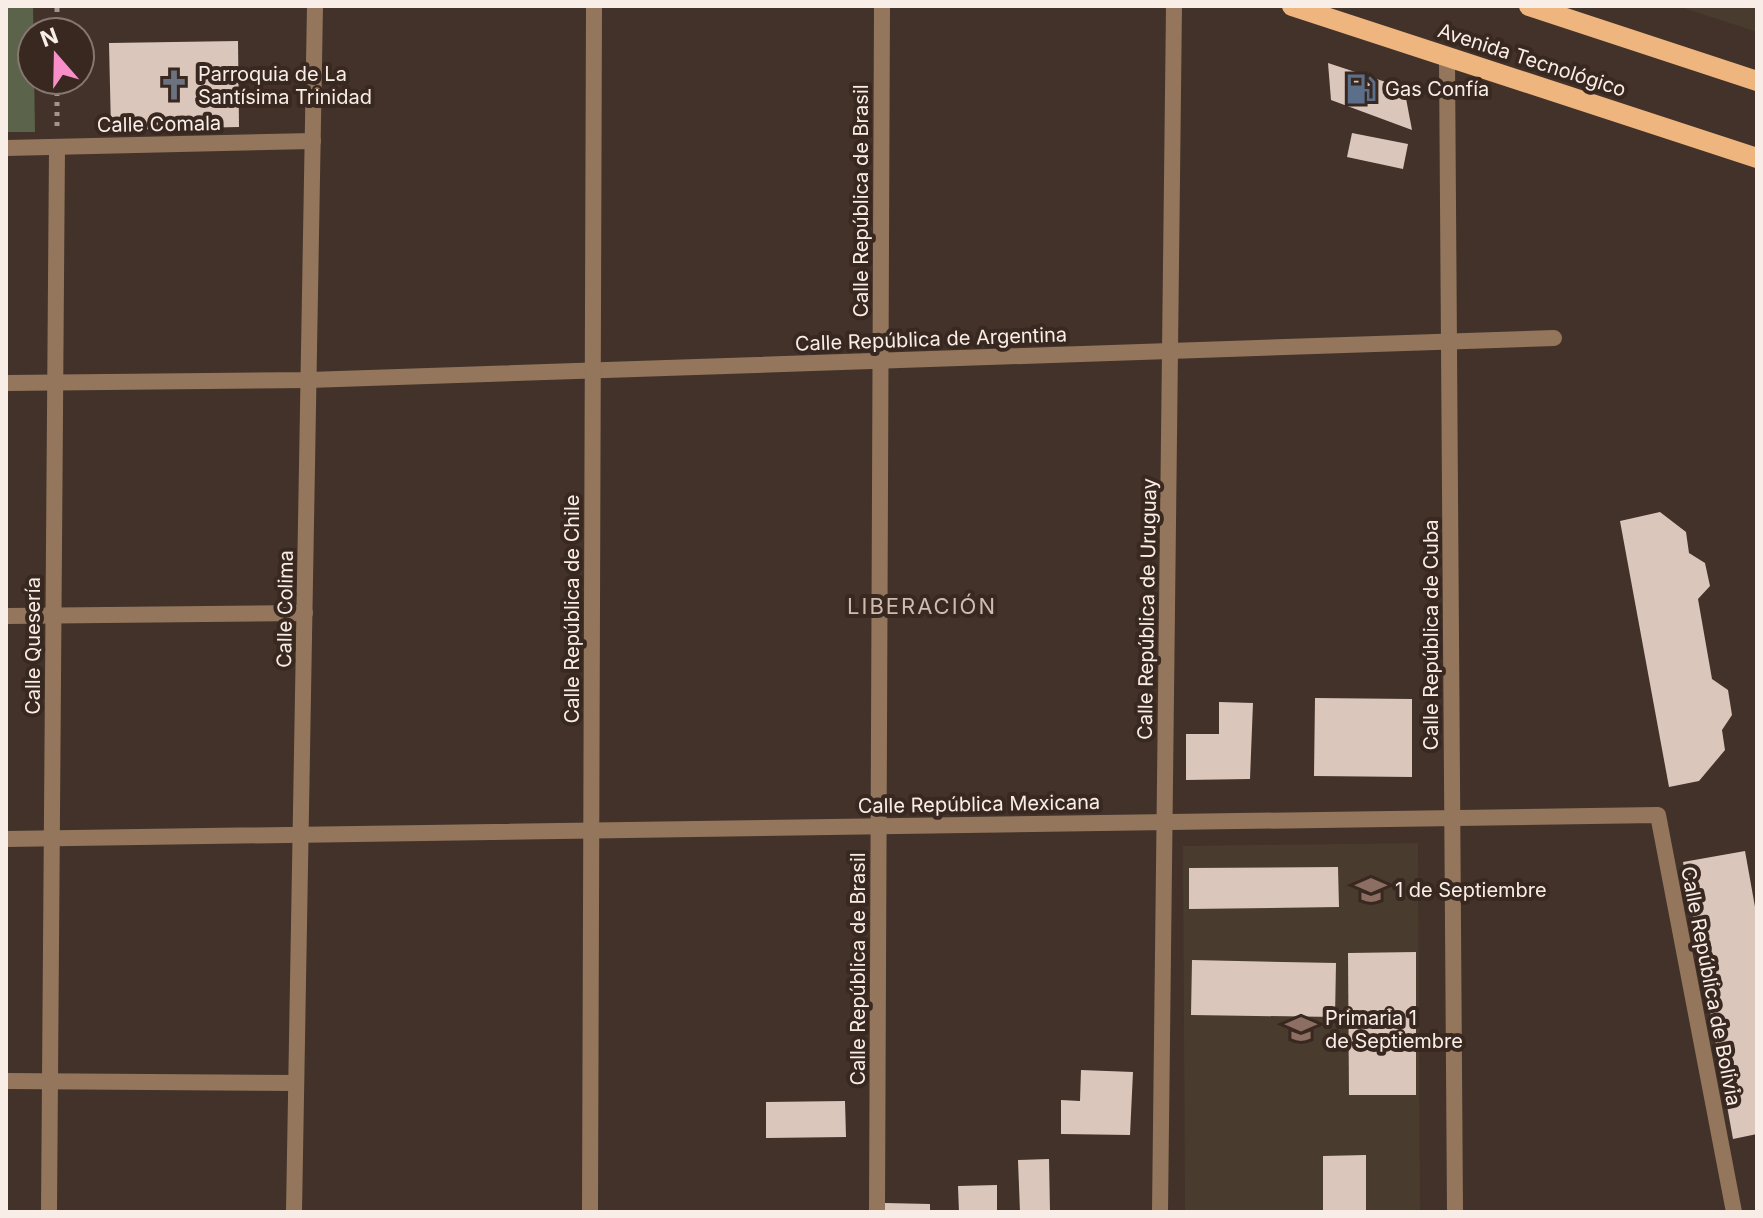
<svg xmlns="http://www.w3.org/2000/svg" width="1763" height="1218" font-family="Inter,sans-serif">
<rect width="100%" height="100%" fill="#42322a"/>
<!-- education -->
<g fill="#493b2d">
<path d="M1678,6H1757V32Z"/>
<path d="M1418,843L1420,1212H1185L1183,846Z"/>
</g>
<!-- green -->
<path fill="#5b644a" d="M6,6H33L35,132H6Z"/>
<!-- building -->
<g fill="#dbc6bb">
<path d="M238,41L239,127L111,130L109,43Z"/>
<path d="M1328,63L1404,88L1412,130L1331,100Z"/>
<path d="M1352,133L1408,144L1403,169L1347,157Z"/>
<path d="M1660,512L1686,532L1689,553L1705,563L1710,586L1698,599L1712,679L1728,690L1732,715L1722,730L1725,750L1699,781L1669,787L1620,521Z"/>
<path d="M1315,698L1412,699V777L1314,776Z"/>
<path d="M1219,702L1253,703L1250,779L1186,780V734H1219Z"/>
<path d="M1745,851L1757,918V1134L1733,1139L1683,862Z"/>
<path d="M1338,867L1339,907L1189,909V868Z"/>
<path d="M1416,952V1095H1349L1348,953Z"/>
<path d="M1192,960L1336,963L1335,1017L1191,1015Z"/>
<path d="M1081,1070L1133,1072L1130,1135L1061,1134V1100L1080,1101Z"/>
<path d="M845,1101L846,1137L766,1138V1102Z"/>
<path d="M1366,1155V1211H1323V1156Z"/>
<path d="M1049,1159L1050,1212H1020L1018,1160Z"/>
<path d="M997,1185V1212H959L958,1186Z"/>
<path d="M885,1203L930,1204V1212H885Z"/>
</g>
<g fill="none" stroke-linecap="round" stroke-linejoin="round">
<!-- path -->
<g stroke="#a2958e" stroke-width="5" stroke-dasharray="4 6" stroke-linecap="butt">
<path d="M57,32V6"/>
<path d="M57,126V80"/>
</g>
<!-- street -->
<g stroke="#93765c" stroke-width="16">
<path d="M1447,59L1455,1212"/>
<path d="M6,148L313,141"/>
<path d="M6,383L309,380L1554,338"/>
<path d="M6,616L305,613"/>
<path d="M6,839L1658,815L1734,1212"/>
<path d="M6,1081L296,1083"/>
<path d="M49,1212L57,147"/>
<path d="M294,1212L315,6"/>
<path d="M590,1212L594,6"/>
<path d="M877,1212L882,6"/>
<path d="M1160,1212L1174,6"/>
</g>
<!-- primary -->
<g stroke="#efb57e" stroke-width="20">
<path d="M1292,6L1757,158"/>
<path d="M1529,6L1757,81"/>
</g>
</g>
<!-- icons -->
<defs>
<g id="church-bare" transform="scale(2.4)"><path d="M-1.2-6h2.4v3.5h3.3v2.4h-3.3V6h-2.4V-.1h-3.3v-2.4h3.3Z" fill="#6b7280" stroke="#382820" stroke-width="2.5" paint-order="stroke"/></g>
<g id="fuel-bare" transform="scale(2.4)"><path d="M-5.5-6h7V0h2V4h1.3V-2.5L3-4.5l.8-.8L6-3V5H2.5V1h-1V6h-7ZM-4.2-4.7v3.2H.2V-4.7Z" fill="#5c6f8a" stroke="#382820" stroke-width="2.5" paint-order="stroke"/></g>
<g id="school-bare" transform="scale(2.4)"><path d="M0-5L7-2L0 1L-7-2ZM-4 1L0 2.5L4 1V4Q0 6-4 4Z" fill="#8d6e63" stroke="#382820" stroke-width="2.5" paint-order="stroke"/></g>
</defs>
<g fill-rule="evenodd">
<use href="#church-bare" x="174" y="85"/>
<use href="#fuel-bare" x="1361" y="89"/>
<use href="#school-bare" x="1371" y="890"/>
<use href="#school-bare" x="1301" y="1029"/>
</g>
<g text-anchor="middle" stroke-width="8" stroke-linejoin="round" paint-order="stroke">
<!-- street labels -->
<g font-size="20" fill="#f8ede7" stroke="#382820">
<text transform="translate(1532 60) rotate(18)" y="7">Avenida Tecnológico</text>
<text transform="translate(159 124) rotate(-1)" y="7">Calle Comala</text>
<text transform="translate(861 201) rotate(-90)" y="7">Calle República de Brasil</text>
<text transform="translate(931 339) rotate(-2)" y="7">Calle República de Argentina</text>
<text transform="translate(285 609) rotate(-89)" y="7">Calle Colima</text>
<text transform="translate(572 609) rotate(-90)" y="7">Calle República de Chile</text>
<text transform="translate(1147 609) rotate(-89)" y="7">Calle República de Uruguay</text>
<text transform="translate(1431 635) rotate(-90)" y="7">Calle República de Cuba</text>
<text transform="translate(33 646) rotate(-90)" y="7">Calle Quesería</text>
<text transform="translate(979 804) rotate(-1)" y="7">Calle República Mexicana</text>
<text transform="translate(858 969) rotate(-90)" y="7">Calle República de Brasil</text>
<text transform="translate(1711 986) rotate(79)" y="7">Calle República de Bolivia</text>
</g>
<!-- poi labels -->
<g font-size="20" fill="#f8ede7" stroke="#382820" text-anchor="start">
<text x="198" y="81">Parroquia de La<tspan x="198" dy="23">Santísima Trinidad</tspan></text>
<text x="1385" y="96">Gas Confía</text>
<text x="1395" y="897">1 de Septiembre</text>
<text x="1325" y="1025">Primaria 1<tspan x="1325" dy="23">de Septiembre</tspan></text>
</g>
<!-- neighbourhood labels -->
<g font-size="22" letter-spacing="2" fill="#cfbbb0" stroke="#382820">
<text x="922" y="614">LIBERACIÓN</text>
</g>
</g>
<!-- border -->
<rect width="1763" height="1218" fill="none" stroke="#f8ede7" stroke-width="16"/>
<!-- north arrow -->
<g transform="translate(56 56) rotate(340)"><circle r="38" fill="#382820" stroke="#857770" stroke-width="2"/>
<path d="M0-6L14 30L0 20L-14 30Z" fill="#f98fc9"/>
<text y="-12" font-size="22" font-weight="bold" text-anchor="middle" fill="#f8ede7">N</text>
</g>
</svg>
